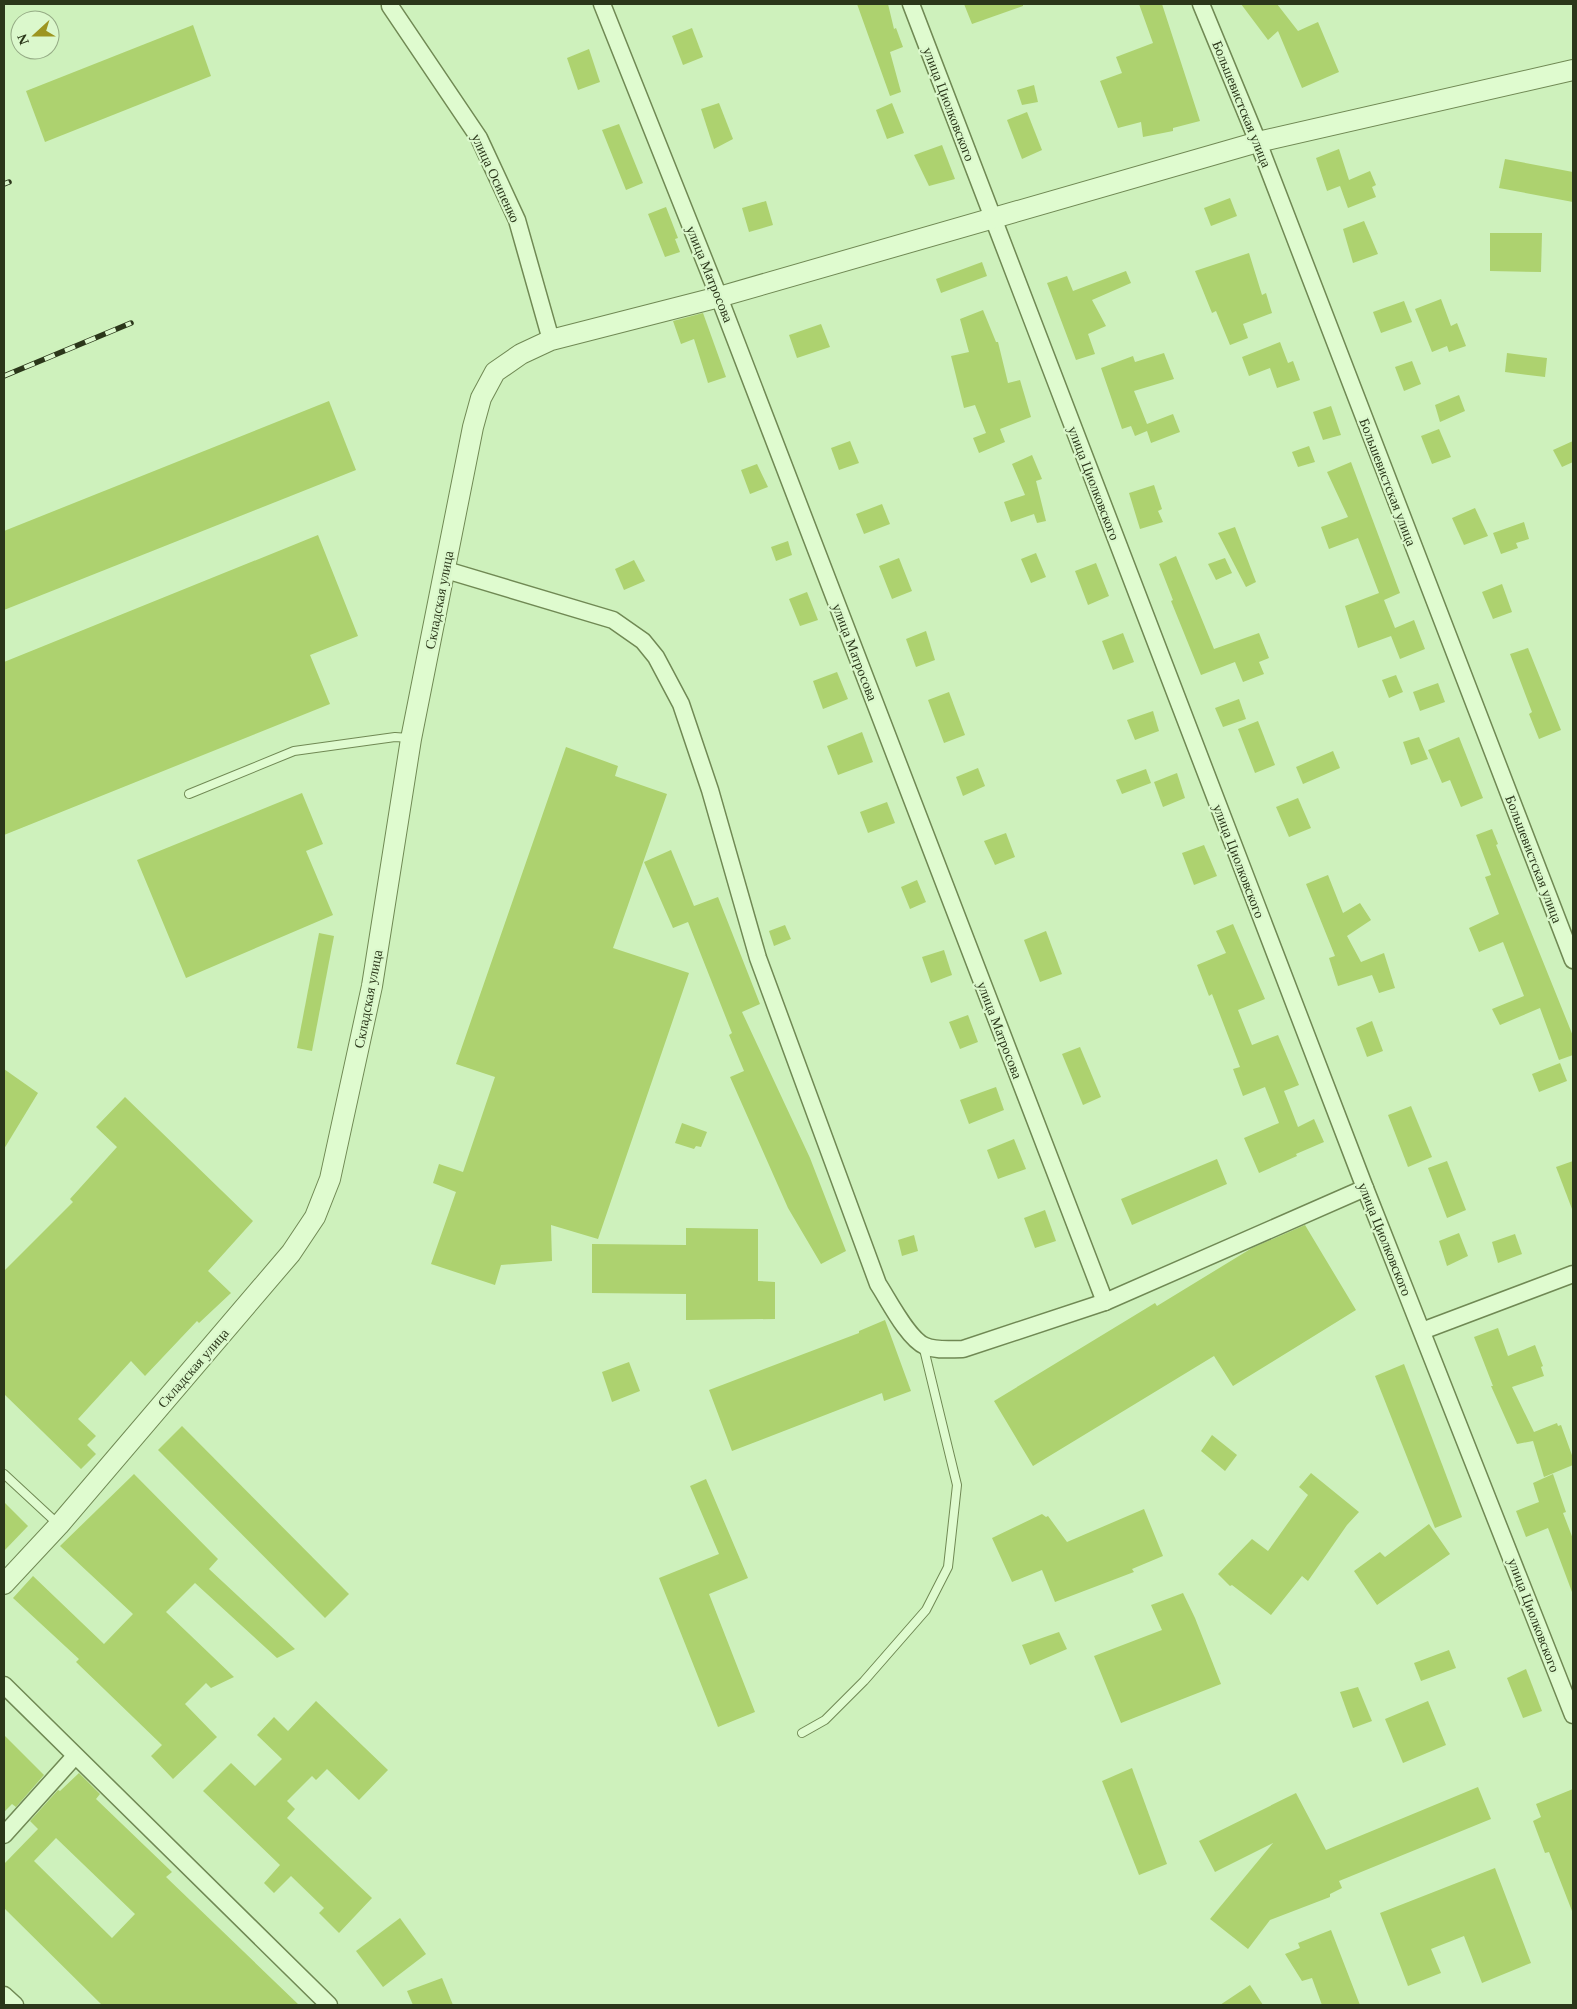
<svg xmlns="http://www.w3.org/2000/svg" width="1577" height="2009" font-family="'Times New Roman',serif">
<rect width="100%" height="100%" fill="#cef1bc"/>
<!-- building -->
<g fill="#add26f" fill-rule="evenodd">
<path d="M857,4H888L894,29L896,28L903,47L890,52L901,92L890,96Z"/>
<path d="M964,4H1023V6L972,24Z"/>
<path d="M1139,4H1162L1200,121L1173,128V131L1143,137L1141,122L1118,128L1100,81L1122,73L1116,57L1153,43Z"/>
<path d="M1241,4H1277L1298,31L1318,22L1339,72L1302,88L1278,31L1268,40Z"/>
<path d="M193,25L211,76L45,142L26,91Z"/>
<path d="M692,28L703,57L683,65L672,36Z"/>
<path d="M589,49L600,82L578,90L567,58Z"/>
<path d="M1034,85L1038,102L1022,105L1017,90Z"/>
<path d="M719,103L733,139L714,149L701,109Z"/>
<path d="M892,103L904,133L887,139L876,110Z"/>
<path d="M1027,112L1042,150L1022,159L1007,120Z"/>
<path d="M619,124L643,183L626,190L602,130Z"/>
<path d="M942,145L955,179L929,186L914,155Z"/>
<path d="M1339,149L1349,180L1370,171L1376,185L1372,187L1376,197L1348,208L1340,186L1327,191L1316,158Z"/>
<path d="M1505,159L1573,172V202L1499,188Z"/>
<path d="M1230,198L1237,216L1211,226L1204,208Z"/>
<path d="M766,201L773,225L749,232L742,208Z"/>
<path d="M666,207L678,238L675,239L680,252L665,257L648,214Z"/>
<path d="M1364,221L1378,254L1353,263L1343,229Z"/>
<path d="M1490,233H1542L1541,272L1490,271Z"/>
<path d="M1249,253L1262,295L1266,293L1272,313L1243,324L1248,338L1230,345L1216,311L1212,313L1195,271Z"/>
<path d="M982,262L987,276L941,293L936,279Z"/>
<path d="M1126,271L1131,283L1092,300L1106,326L1088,334L1095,354L1076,360L1047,283L1067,276L1073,291Z"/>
<path d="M1441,299L1451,326L1457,323L1466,346L1449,352L1447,346L1432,352L1415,309Z"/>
<path d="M1404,301L1412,322L1381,333L1373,312Z"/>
<path d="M983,310L996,342H998L1008,383L1020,380L1031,417L1000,429L1005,442L979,453L973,438L986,433L975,405L964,408L951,356L969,352L960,319Z"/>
<path d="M703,313L726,377L708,383L694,339L681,344L673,321Z"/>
<path d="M821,324L830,347L797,358L789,335Z"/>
<path d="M1280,342L1288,363L1293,361L1300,380L1277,388L1270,368L1249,376L1242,357Z"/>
<path d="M1164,353L1174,379L1134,391L1147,424L1173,414L1180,432L1151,443L1147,431L1135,436L1131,426L1122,429L1101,368L1133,356L1135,362Z"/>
<path d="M1507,353L1547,358L1545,377L1505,372Z"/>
<path d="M1412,361L1421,384L1404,391L1395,367Z"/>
<path d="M1459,395L1465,411L1440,422L1435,405Z"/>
<path d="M329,401L356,470L4,610V531Z"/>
<path d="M1331,406L1341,435L1323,440L1313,412Z"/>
<path d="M1439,429L1451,457L1432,464L1421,436Z"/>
<path d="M850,441L859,463L839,470L831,448Z"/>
<path d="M1573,441V462L1562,467L1553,450Z"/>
<path d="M1309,446L1315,462L1298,467L1292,452Z"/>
<path d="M1032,455L1042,479L1036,481L1046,521L1037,523L1034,514L1011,522L1004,502L1025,495L1012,464Z"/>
<path d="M1351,462L1400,593L1384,600L1395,628L1414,620L1425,649L1400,659L1391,636L1358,648L1345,606L1379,593L1358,538L1329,549L1321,527L1348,517L1327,472Z"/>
<path d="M757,464L768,487L750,494L741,470Z"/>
<path d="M1154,485L1162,509L1158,511L1163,522L1140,529L1129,493Z"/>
<path d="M882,504L890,524L864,534L856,514Z"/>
<path d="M1475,508L1488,536L1464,545L1452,518Z"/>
<path d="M1524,522L1529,539L1516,543L1518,548L1501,554L1493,533Z"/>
<path d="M1235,527L1256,582L1246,587L1218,533Z"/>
<path d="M318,535L358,636L310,655L330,704L4,835V662Z"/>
<path d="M788,541L792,555L776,561L771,547Z"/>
<path d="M1036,553L1046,577L1031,583L1021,559Z"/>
<path d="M1176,556L1214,649L1259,633L1269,658L1259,662L1264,674L1243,682L1235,662L1201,675L1171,601L1173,600L1159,564Z"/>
<path d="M899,558L912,591L892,599L879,566Z"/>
<path d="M1225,558L1232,573L1216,580L1208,564Z"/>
<path d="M634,560L645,581L624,590L615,569Z"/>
<path d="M1096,563L1109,596L1088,605L1075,571Z"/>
<path d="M1502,584L1512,612L1493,619L1482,592Z"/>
<path d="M807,592L818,620L800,626L789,599Z"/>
<path d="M926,631L935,660L916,667L906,639Z"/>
<path d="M1123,633L1134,662L1113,670L1102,641Z"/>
<path d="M1528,648L1561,730L1539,739L1529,714L1532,712L1510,654Z"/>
<path d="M837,672L848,699L823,709L813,681Z"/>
<path d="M1396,675L1403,692L1389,698L1382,680Z"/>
<path d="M1438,683L1445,702L1420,711L1413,692Z"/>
<path d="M949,692L965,735L944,743L928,700Z"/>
<path d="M1239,699L1246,719L1223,727L1215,708Z"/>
<path d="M1153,711L1159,731L1135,740L1127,720Z"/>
<path d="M1258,721L1275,765L1255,773L1238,729Z"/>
<path d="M862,732L873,762L838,775L827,746Z"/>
<path d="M1419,737L1428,759L1411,765L1403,742Z"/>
<path d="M1459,737L1483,798L1461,807L1450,780L1442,783L1428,750Z"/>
<path d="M566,747L618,766L615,776L667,794L613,948L689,973L598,1239L551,1225L552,1261L501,1265L495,1285L431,1264L456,1192L433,1183L439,1164L463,1172L495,1077L456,1064Z"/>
<path d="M1333,751L1340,768L1303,784L1296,767Z"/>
<path d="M978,768L985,786L963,796L956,777Z"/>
<path d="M1146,769L1151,783L1122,794L1116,780Z"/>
<path d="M1177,773L1185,798L1163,807L1154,782Z"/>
<path d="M302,793L323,844L306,851L333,915L186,978L137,860Z"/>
<path d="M1298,798L1311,828L1289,837L1276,807Z"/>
<path d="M887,802L895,823L868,833L860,812Z"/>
<path d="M1492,829L1498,844L1496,845L1573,1036V1055L1559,1060L1540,1008L1500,1025L1492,1009L1524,996L1503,942L1479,952L1469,928L1499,914L1485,877L1491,875L1476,835Z"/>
<path d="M1006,833L1015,857L995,865L984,841Z"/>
<path d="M1204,845L1217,876L1194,885L1182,853Z"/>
<path d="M671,850L694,906L718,897L760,1004L742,1012L810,1158L846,1251L821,1264L788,1208L730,1077L744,1071L729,1035L732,1033L688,922L673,928L644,862Z"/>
<path d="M1328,875L1343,913L1360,903L1371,920L1347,936L1361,962L1384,953L1395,988L1379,993L1372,975L1338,986L1329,958L1335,956L1306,884Z"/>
<path d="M917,880L926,902L910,909L901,887Z"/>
<path d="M1233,924L1265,999L1238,1010L1252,1045L1278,1035L1299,1085L1284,1091L1298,1127L1314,1119L1324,1142L1296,1154L1297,1156L1259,1173L1244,1138L1279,1123L1265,1087L1243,1096L1233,1069L1240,1067L1212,994L1209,996L1197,965L1226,953L1216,931Z"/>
<path d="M785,925L791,939L774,946L769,931Z"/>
<path d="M1046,931L1062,974L1040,982L1024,940Z"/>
<path d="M319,933L334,936L312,1051L297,1048Z"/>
<path d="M944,950L952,975L931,983L922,957Z"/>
<path d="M968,1015L978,1042L960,1049L949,1022Z"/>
<path d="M1372,1021L1383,1051L1367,1057L1356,1028Z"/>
<path d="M1080,1047L1101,1097L1083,1105L1062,1054Z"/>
<path d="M1560,1063L1567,1081L1539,1092L1532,1074Z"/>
<path d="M4,1069L38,1093L4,1149Z"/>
<path d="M996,1087L1004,1110L969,1124L960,1100Z"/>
<path d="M125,1097L253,1221L208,1271L231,1293L199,1323L197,1321L145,1376L131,1361L78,1419L96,1436L87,1445L96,1454L81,1469L4,1394V1271L73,1202L70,1199L117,1147L96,1127Z"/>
<path d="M1411,1106L1432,1157L1408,1167L1388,1115Z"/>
<path d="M682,1123L707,1132L701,1147L696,1146L694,1149L675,1143Z"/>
<path d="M1014,1139L1026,1169L998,1179L987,1150Z"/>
<path d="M1217,1159L1227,1184L1132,1225L1121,1199Z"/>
<path d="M1447,1161L1466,1210L1447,1218L1428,1168Z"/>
<path d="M1573,1161V1208L1572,1209L1556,1167Z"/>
<path d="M1045,1210L1056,1241L1035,1248L1024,1218Z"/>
<path d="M1305,1225L1356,1310L1233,1386L1214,1356L1033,1466L994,1401L1155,1303L1157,1306L1252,1248Z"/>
<path d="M686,1228L758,1229V1281L775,1282V1319L686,1320V1294L592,1293V1244L686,1245Z"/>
<path d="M1459,1233L1468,1256L1447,1266L1439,1241Z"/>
<path d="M1515,1234L1522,1254L1498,1263L1492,1242Z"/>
<path d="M914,1235L918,1251L902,1256L898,1240Z"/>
<path d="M885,1320L911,1391L884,1401L882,1393L732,1451L709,1390L859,1333V1331Z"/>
<path d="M1498,1328L1508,1356L1535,1345L1543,1366L1541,1367L1544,1376L1512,1387L1534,1432L1557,1423L1558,1426L1561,1425L1573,1458V1465L1544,1477L1533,1441L1517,1444L1491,1386H1493L1474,1337Z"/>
<path d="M629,1362L640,1391L612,1402L602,1372Z"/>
<path d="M1404,1364L1462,1517L1435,1528L1375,1376Z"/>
<path d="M182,1426L349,1594L325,1618L158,1450Z"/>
<path d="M1212,1435L1237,1455L1225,1471L1201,1451Z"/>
<path d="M1311,1473L1359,1512L1347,1525L1308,1581L1302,1576L1271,1615L1232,1585L1230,1586L1218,1574L1252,1539L1268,1551L1308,1495L1299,1487Z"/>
<path d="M134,1474L218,1559L209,1569L295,1649L277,1658L195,1583L166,1612L234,1677L211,1688L206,1683L185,1704L217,1737L173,1779L151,1756L162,1745L76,1662L79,1659L13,1598L33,1576L104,1644L133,1614L60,1546Z"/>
<path d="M1553,1474L1566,1512L1563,1513L1573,1539L1572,1592L1548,1528L1526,1537L1516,1511L1539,1502L1533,1483Z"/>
<path d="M706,1479L748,1578L709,1594L755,1712L718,1727L659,1578L719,1554L690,1486Z"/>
<path d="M4,1502L28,1526L4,1551Z"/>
<path d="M1144,1509L1163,1556L1132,1569L1134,1572L1055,1602L1042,1570L1012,1582L992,1538L1042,1514L1046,1517L1048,1516L1067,1542Z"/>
<path d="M1429,1524L1450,1554L1377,1605L1354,1571L1380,1552L1385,1557Z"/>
<path d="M1183,1593L1195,1618L1221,1684L1121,1723L1094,1656L1162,1630L1151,1605Z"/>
<path d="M1059,1632L1067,1649L1030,1665L1022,1645Z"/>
<path d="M1449,1650L1456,1668L1421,1681L1414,1663Z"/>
<path d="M1526,1669L1542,1711L1523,1718L1507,1678Z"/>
<path d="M1358,1687L1372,1721L1353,1728L1340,1692Z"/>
<path d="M316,1701L388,1770L359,1800L327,1769L316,1780L312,1776L287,1801L295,1809L287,1818L372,1898L339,1933L319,1913L324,1908L291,1876L274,1893L264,1883L280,1865L203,1791L231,1763L255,1786L282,1759L257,1735L274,1717L288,1731Z"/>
<path d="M1428,1701L1446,1745L1403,1763L1385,1719Z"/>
<path d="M4,1735L44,1775L16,1807L12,1804L4,1812Z"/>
<path d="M1132,1768L1167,1864L1139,1875L1102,1781Z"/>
<path d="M79,1773L100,1794L96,1799L172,1872L166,1877L299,2005H102L4,1908V1864L38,1829L30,1821L58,1790L60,1791ZM56,1838L135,1914L112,1938L34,1861Z"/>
<path d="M1478,1787L1491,1819L1339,1881L1342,1888L1330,1894V1897L1270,1920L1248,1949L1210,1919L1273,1843L1215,1872L1199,1841L1296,1793L1326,1850Z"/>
<path d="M1573,1789V1911H1572L1549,1852L1545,1853L1533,1821L1541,1817L1536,1804Z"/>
<path d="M1495,1868L1531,1963L1482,1983L1464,1936L1431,1949L1441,1973L1408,1986L1380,1913Z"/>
<path d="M400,1918L426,1954L383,1987L356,1951Z"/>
<path d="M1331,1930L1360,2005H1322L1312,1978L1302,1981L1285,1954L1300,1948L1298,1943Z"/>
<path d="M442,1978L453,2005H413L407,1991Z"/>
<path d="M1250,1985L1263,2005H1220Z"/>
</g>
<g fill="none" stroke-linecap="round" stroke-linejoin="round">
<!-- service casing -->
<g stroke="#708954" stroke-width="10">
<g id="service">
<path d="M189,794L294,751L395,737L409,738"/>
<path d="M4,1474L59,1525"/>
<path d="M802,1733L825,1720L864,1681L926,1610L948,1567L957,1485L923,1345"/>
</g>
</g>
<!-- minor casing -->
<g stroke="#708954" stroke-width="19">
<g id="minor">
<path d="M602,4L719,297L1105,1302"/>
<path d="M911,4L1365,1188L1573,1715"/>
<path d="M1201,4L1258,142L1573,960"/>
<path d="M390,6L479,138L517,220L551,340"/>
<path d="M446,570L613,620L643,641L656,657L681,704L710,790L758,958L878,1284C888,1299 908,1339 925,1346C937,1351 950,1349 963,1349L1105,1302L1365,1188"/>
<path d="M1422,1331L1573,1274"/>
<path d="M4,1685L329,2005"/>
<path d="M4,1835L75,1756"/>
<path d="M4,1995L15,2005"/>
</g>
</g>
<!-- tertiary casing -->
<g stroke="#708954" stroke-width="22">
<path id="tertiary" d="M4,1584L59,1525L291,1253L315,1217L330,1179L372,986L411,739L473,427L481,398L495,372L521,354L551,340L719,297L1258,142L1573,70"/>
</g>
<!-- service -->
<use href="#service" stroke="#dffbcf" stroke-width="8"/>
<!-- minor -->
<use href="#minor" stroke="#dffbcf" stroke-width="16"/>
<!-- tertiary -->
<use href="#tertiary" stroke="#dffbcf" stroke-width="20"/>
<!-- rail casing -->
<g stroke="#2b371a" stroke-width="5.5">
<g id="rail">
<path d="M4,184L9,182"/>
<path d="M4,376L131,323"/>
</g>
</g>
<!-- rail -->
<use href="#rail" stroke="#dbf8cc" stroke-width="4" stroke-dasharray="11" stroke-linecap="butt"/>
</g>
<g text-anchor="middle" stroke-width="4.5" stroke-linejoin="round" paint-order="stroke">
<!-- street labels -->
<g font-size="14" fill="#2b371a" stroke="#dbf8cc">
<text transform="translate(949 104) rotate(69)" y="5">улица Циолковского</text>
<text transform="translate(1242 104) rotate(68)" y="5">Большевистская улица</text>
<text transform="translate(496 178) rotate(65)" y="5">улица Осипенко</text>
<text transform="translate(710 274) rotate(68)" y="5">улица Матросова</text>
<text transform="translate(1388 482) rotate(69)" y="5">Большевистская улица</text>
<text transform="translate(1094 483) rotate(69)" y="5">улица Циолковского</text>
<text transform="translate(439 600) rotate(-79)" y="5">Складская улица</text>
<text transform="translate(855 652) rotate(69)" y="5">улица Матросова</text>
<text transform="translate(1534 859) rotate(69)" y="5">Большевистская улица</text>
<text transform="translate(1239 861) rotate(69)" y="5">улица Циолковского</text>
<text transform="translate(368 999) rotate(-79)" y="5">Складская улица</text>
<text transform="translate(1000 1030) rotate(69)" y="5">улица Матросова</text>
<text transform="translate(1385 1239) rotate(68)" y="5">улица Циолковского</text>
<text transform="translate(193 1368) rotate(-49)" y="5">Складская улица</text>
<text transform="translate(1534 1615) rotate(69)" y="5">улица Циолковского</text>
</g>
</g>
<!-- border -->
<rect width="1577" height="2009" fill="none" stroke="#2b371a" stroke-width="10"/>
<!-- north arrow -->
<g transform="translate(35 35) rotate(249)"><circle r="24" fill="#dbf8cc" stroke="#95ab85"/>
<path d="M0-4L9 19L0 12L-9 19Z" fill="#9c9520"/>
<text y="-8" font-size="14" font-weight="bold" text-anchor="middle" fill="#2b371a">N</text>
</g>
</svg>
